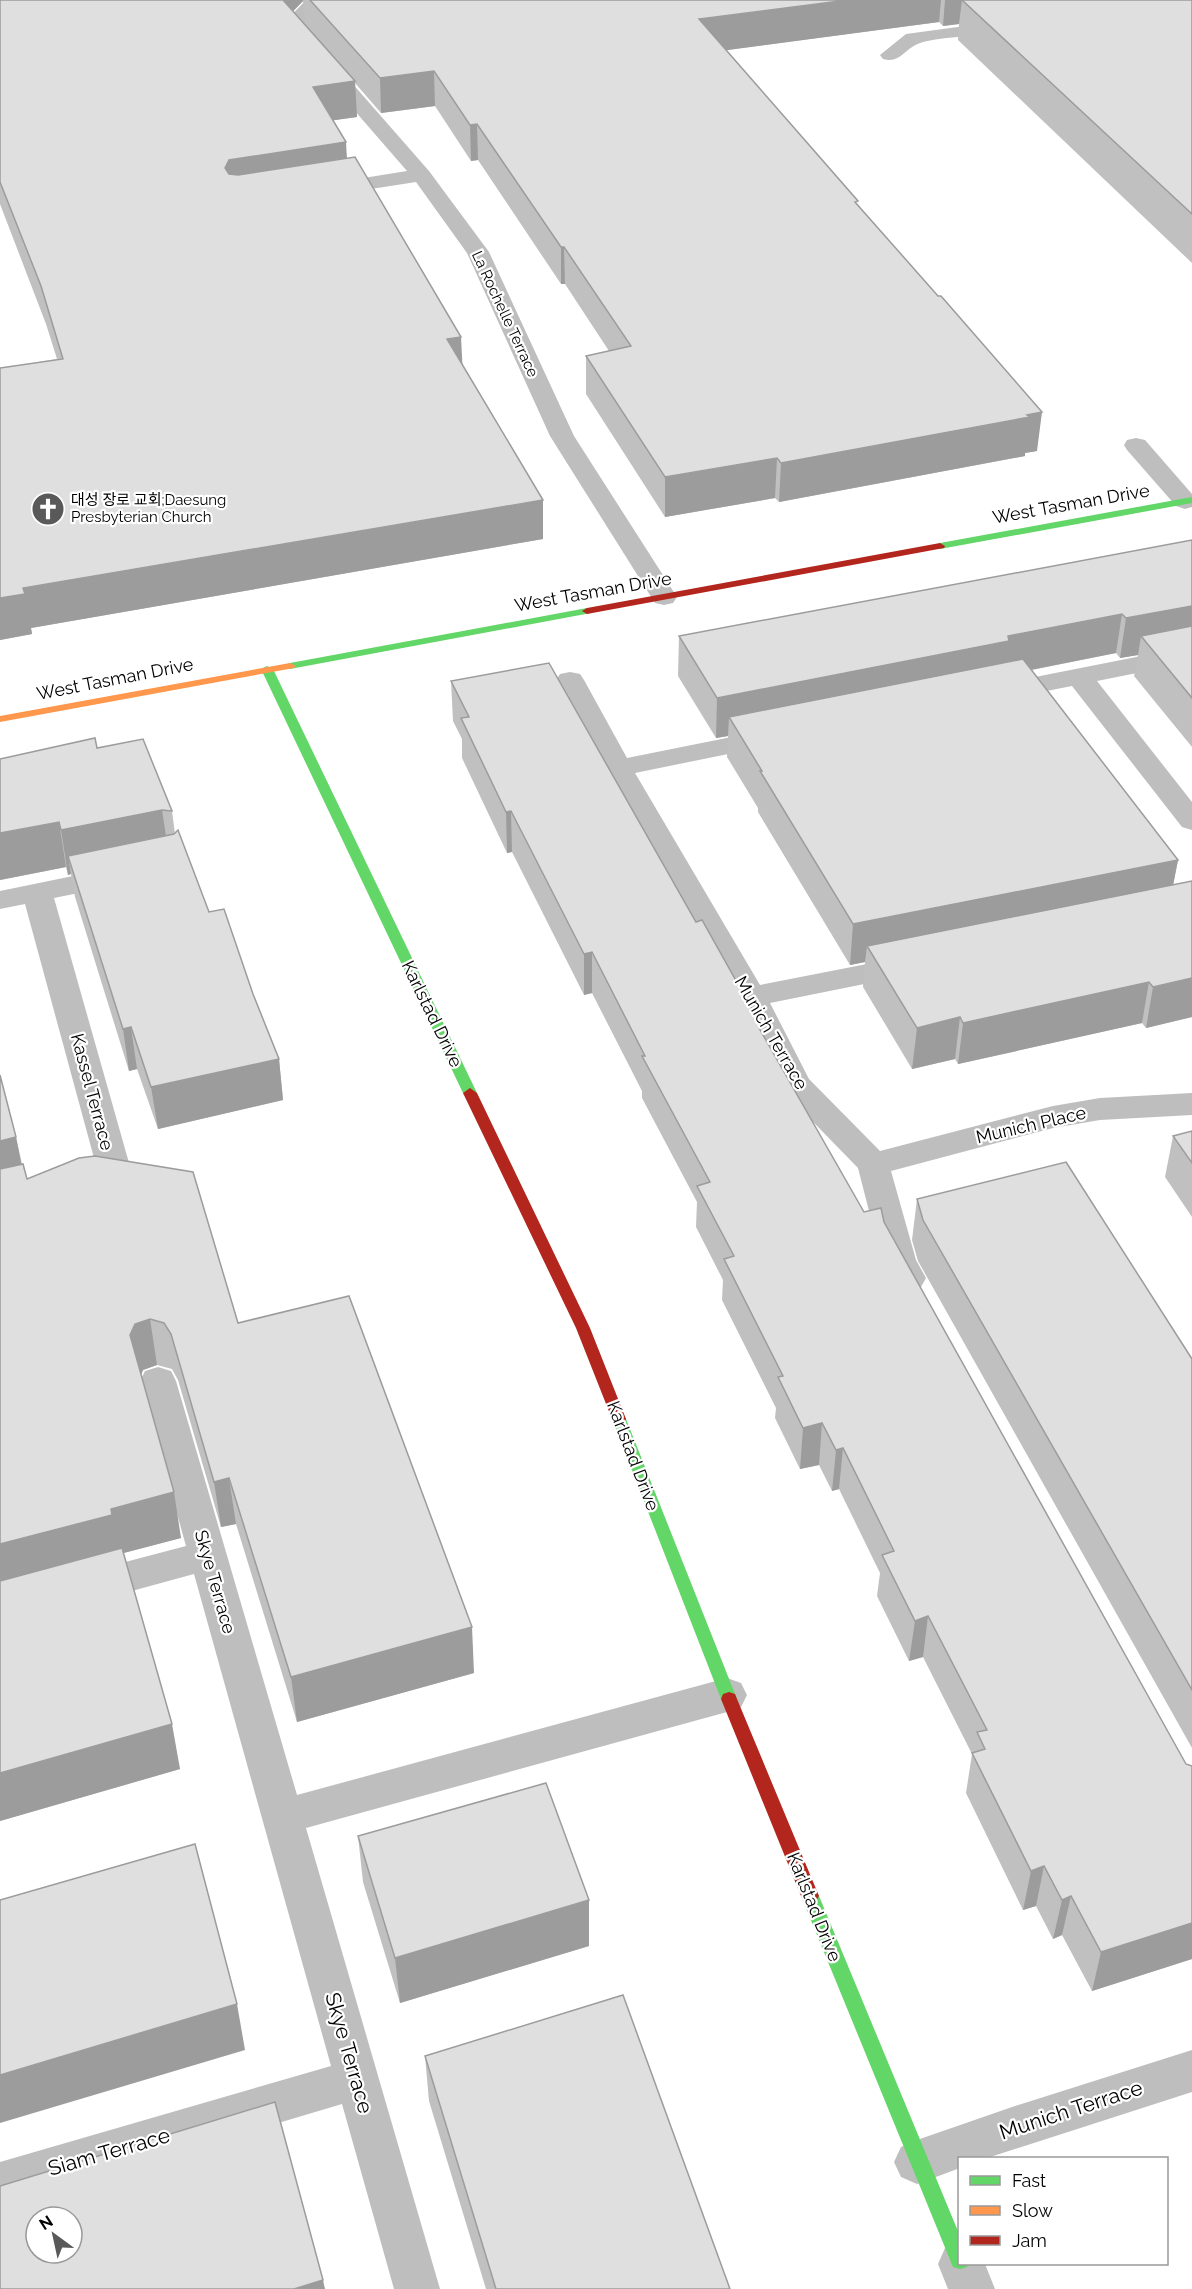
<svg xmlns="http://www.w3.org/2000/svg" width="1192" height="2289" font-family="Raleway,'Noto Sans KR',sans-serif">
<rect width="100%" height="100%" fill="#fff"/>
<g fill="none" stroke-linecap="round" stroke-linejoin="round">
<!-- lane -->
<g fill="#bebebe" fill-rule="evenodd">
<path d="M306,0H327L302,26L429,171L489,252L574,436L677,597L673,603L664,605L655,603L550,436L467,253L416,182L326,196L318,195L315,190L318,185L326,184L407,171L281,26Z"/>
<path d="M1002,21L1009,23L1012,27L1009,31C981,38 946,35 920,43C905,48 900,64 883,59L880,55L906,34Z"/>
<path d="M1136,438L1145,440L1192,494V507L1185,509L1176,506L1127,450L1124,445L1127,440Z"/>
<path d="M1192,646V662L1097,681L1192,802V830L1182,827L1072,686L1000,700L990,698L986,692L990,686L1000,684Z"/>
<path d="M570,672L580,674L584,680L627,758L772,729L782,731L786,737L782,743L772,745L635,773L760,985L908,956L919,959L923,966L919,973L770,1003L809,1079L880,1151L1053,1106L1100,1098L1192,1093V1115L1100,1120L1053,1128L891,1171L916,1260L926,1278L921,1287L909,1291L897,1287L882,1262L858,1168L785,1093L780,1085C710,947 630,816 556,680L560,674Z"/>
<path d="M117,867L128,869L132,876L128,883L54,898L133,1177L128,1185L116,1189L0,1215V1191L97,1169L25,904L0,909V891Z"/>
<path d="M158,1367L171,1371L176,1381L297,1795L727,1678L741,1683L747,1695L741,1707L727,1712L306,1828L440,2289H394L342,2104L0,2206V2162L331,2066L194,1574L0,1627V1595L186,1546L140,1381L145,1371Z"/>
<path d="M1192,2050V2092L987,2158H960V2168L917,2184L901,2177L894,2162L901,2147L917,2140L1015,2106Z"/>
</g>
<!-- street -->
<path fill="#bebebe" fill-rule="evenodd" d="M960,2242V2264H985L995,2289H948L938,2264L945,2248Z"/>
<!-- fast -->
<g fill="#63d668" fill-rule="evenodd">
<path d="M1192,497V503L940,549L935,546L940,543Z"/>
<path d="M587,608L592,611L591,613L290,669L284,666L290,663Z"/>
<path d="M267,666L273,669L477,1093L475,1096H465L463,1093L261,669Z"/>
<path d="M619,1413L624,1415L626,1419L737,1699L735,1704L729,1706L723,1704L721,1699L612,1419L614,1415Z"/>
<path d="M810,1888L816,1891L819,1896L960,2236V2264H968L967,2267L960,2269L953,2267L801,1896L804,1891Z"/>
</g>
<!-- slow -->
<path fill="#ff974d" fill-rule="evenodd" d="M290,663L296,666L294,668L0,722V716Z"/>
<!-- jam -->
<g fill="#b3261e" fill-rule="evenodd">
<path d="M940,543L945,546L944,548L587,614L582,611L587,608Z"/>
<path d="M470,1088L477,1093L590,1328L626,1419L624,1423H614L612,1419L576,1328L463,1093Z"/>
<path d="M729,1692L735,1694L737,1699L819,1896L816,1901L810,1904L804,1901L801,1896L721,1699L723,1694Z"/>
</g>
</g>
<!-- wall -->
<g fill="#c0c0c0" fill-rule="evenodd">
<path d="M0,0H1192V263L958,40L959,24L943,26L939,22L726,50L858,205L1037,451L1025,453V456L779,502L775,498L665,517L586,394V356L609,351L565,284H561L478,160L471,161L435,106L381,113L355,83L357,117L333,120L347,158L463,365L543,500V539L31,628L32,634L0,640V368L57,359L46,324L0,204ZM303,1L305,25L293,11Z"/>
<path d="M1192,540V747L1134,676L1138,655L1120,658L1116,653L1032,670L1178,860L1173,885L1192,881V1017L1146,1028L1142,1023L958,1064L955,1059L912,1069L863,987L865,962L850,965L758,812V808L727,757L728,736L716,738L678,676L679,636Z"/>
<path d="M451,681L696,922L761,1032L864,1212L884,1222L1186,1764L1192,1766V1959L1092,1991L1062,1935L1053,1939L1036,1906L1023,1910L966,1793L972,1754L923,1657L909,1661L877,1596L880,1573L839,1489L832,1491L819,1465L800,1469L775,1418L776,1408L722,1300L723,1280L696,1227L697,1202L642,1098V1091L592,993L584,995L512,852L507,853L462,758V739L453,721Z"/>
<path d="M97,748L172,811L175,834L209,912L253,994L279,1059L283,1100L158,1129L137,1069L129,1071L75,897L71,874L68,875L66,867L0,880Z"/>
<path d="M1192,1131V1217L1165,1177L1173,1136Z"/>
<path d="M16,1137L22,1164L27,1179L238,1323L474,1673L297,1722L236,1524L221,1527L178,1380L172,1369L157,1365L143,1370L141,1375L181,1538L123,1553L180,1769L0,1821Z"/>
<path d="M917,1199L1192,1359V1748L918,1261L912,1240Z"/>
<path d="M358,1836L589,1946L400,2003L363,1882Z"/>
<path d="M425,2056L730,2289H486L429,2101Z"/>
</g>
<!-- shaded-wall -->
<g fill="#9c9c9c">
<path d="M277,0H303V1L279,26Z"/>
<path d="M848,0H941L939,22L698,54L699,19Z"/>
<path d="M945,0H1143H962L959,24L943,26Z"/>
<path d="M434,71L435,106L381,113L380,78Z"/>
<path d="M355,81L357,117L315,123L313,87Z"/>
<path d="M477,124L478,160L471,161L470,125Z"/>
<path d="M346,142L348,178L228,204L225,168L229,160Z"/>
<path d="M561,247H564L565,284H561Z"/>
<path d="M461,337L463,375L447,339Z"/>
<path d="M1042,412L1037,451L1025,453V456L779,502L781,463Z"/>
<path d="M777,458L775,498L665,517V477Z"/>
<path d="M543,500V539L31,628L32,634L0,640V598L23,588Z"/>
<path d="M1192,606V645L1141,636L1138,655L1120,658L1126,618Z"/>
<path d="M1122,614L1116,653L1005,675L729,717L728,736L716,738L717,698L1008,636Z"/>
<path d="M162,810L169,855L68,856L71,874L68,875L61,830Z"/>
<path d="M511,811L512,852L507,853L506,812Z"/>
<path d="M59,822L66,867L0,880V833Z"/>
<path d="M1178,860L1170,901L867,946L865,962L850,965L853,924Z"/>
<path d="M592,952V993L584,995V954Z"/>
<path d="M1192,978V1017L1146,1028L1153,987Z"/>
<path d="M1149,982L1142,1023L958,1064L963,1023Z"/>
<path d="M960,1017L955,1059L912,1069L917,1028Z"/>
<path d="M131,1027L137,1069L129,1071L123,1029Z"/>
<path d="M279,1059L283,1100L158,1129L151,1087Z"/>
<path d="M16,1137L25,1183L0,1189V1141Z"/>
<path d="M150,1319L157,1365L143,1370L138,1382L130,1335L135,1324Z"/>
<path d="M822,1423L819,1465L800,1469L803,1428Z"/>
<path d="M843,1448L839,1489L832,1491L836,1450Z"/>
<path d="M229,1478L236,1524L221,1527L214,1482Z"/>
<path d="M174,1492L181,1538L120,1554L0,1593V1544L111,1509Z"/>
<path d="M928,1616L923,1657L909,1661L915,1621Z"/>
<path d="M472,1627L474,1673L297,1722L291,1677Z"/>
<path d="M172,1724L180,1769L0,1821V1773Z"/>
<path d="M1044,1866L1036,1906L1023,1910L1031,1871Z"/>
<path d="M1071,1896L1062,1935L1053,1939L1062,1900Z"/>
<path d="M589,1900V1946L400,2003L395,1958Z"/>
<path d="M1192,1923V1959L1092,1991L1101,1952Z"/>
<path d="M237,2004L245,2050L0,2123V2075Z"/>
<path d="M323,2280L325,2289H294Z"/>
</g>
<!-- building -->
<g fill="#dfdfdf" stroke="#9c9c9c" stroke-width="1.5" fill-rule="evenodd">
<path d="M0,0H283L355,81L313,87L346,142L229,160L225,168L229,174L238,175L355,157L461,337L447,339L543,500L23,588L25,594L0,598V368L63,359L41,286L0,182Z"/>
<path d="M310,0H848L699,19L858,201L855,202L938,296H941L1042,412L1027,415L1030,417L781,463L777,458L665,477L586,356L631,346L564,247H561L477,124L470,125L434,71L380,78Z"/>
<path d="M962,0H1192V214Z"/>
<path d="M1192,540V606L1126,618L1122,614L1008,636L1009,641L717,698L679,636Z"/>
<path d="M1192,626V698L1141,636Z"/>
<path d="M1023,659L1178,860L853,924L760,771H762L729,717Z"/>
<path d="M549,663L696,922L702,920L762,1027L759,1028L864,1212L881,1208L884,1222L1186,1764L1192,1766V1923L1101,1952L1071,1896L1062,1900L1044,1866L1031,1871L972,1753L985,1749L977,1732L987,1730L928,1616L915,1621L882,1555L894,1551L843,1448L836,1450L822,1423L803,1428L778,1377L783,1376L724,1259L734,1256L697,1186L710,1182L642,1056H645L592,952L584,954L511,811L506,812L461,718L469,717L451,681Z"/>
<path d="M95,738L97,748L143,739L172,811L162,810L61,830L59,822L0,833V759Z"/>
<path d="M178,830L209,912L224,909L253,994L279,1059L151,1087L131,1027L123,1029L68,856L174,834Z"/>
<path d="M1192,881V978L1153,987L1149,982L963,1023L960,1017L917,1028L867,946Z"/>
<path d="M0,1075L16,1137L0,1141Z"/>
<path d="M1192,1131V1163L1173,1136Z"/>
<path d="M95,1156L193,1172L238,1323L349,1296L472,1627L291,1677L229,1478L214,1482L171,1334L164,1323L150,1319L135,1324L130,1335L174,1492L111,1509L112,1515L0,1544V1169L23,1164L27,1179L79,1158Z"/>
<path d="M1066,1162L1192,1359V1690L923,1220L917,1199Z"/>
<path d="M122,1548L172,1724L0,1773V1581Z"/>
<path d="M546,1783L589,1900L395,1958L358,1836Z"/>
<path d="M195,1844L237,2004L0,2075V1900Z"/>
<path d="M623,1995L730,2289H496L425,2056Z"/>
<path d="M275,2102L323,2280L294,2289H0V2186ZM36,2217H72V2253H36Z"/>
</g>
<!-- icons -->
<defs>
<g id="church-disc" transform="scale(1.725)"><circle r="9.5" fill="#595959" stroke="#fff"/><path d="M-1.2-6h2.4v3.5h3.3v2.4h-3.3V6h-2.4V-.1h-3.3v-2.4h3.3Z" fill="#fff"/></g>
</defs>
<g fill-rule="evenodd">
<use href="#church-disc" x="48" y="509"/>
</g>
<g text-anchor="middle" stroke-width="4.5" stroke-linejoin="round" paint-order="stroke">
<!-- far-street labels -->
<g font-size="15" fill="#000" stroke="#fff">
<text transform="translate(505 314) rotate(65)" y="5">La Rochelle Terrace</text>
</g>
<!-- far-poi labels -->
<g font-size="15" fill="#000" stroke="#fff" text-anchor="start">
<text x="71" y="505">대성 장로 교회;Daesung<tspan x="71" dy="17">Presbyterian Church</tspan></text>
</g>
<!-- street labels -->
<g font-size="18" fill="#000" stroke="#fff">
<text transform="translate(1071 504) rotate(-10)" y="6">West Tasman Drive</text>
<text transform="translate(593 592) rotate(-10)" y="6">West Tasman Drive</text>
<text transform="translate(115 679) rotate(-11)" y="6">West Tasman Drive</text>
<text transform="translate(432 1014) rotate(64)" y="6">Karlstad Drive</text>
<text transform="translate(771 1033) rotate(60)" y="6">Munich Terrace</text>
<text transform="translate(92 1092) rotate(75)" y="6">Kassel Terrace</text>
<text transform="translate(1031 1125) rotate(-13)" y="6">Munich Place</text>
<text transform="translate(633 1456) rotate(69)" y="6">Karlstad Drive</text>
<text transform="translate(215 1582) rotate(74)" y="6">Skye Terrace</text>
<text transform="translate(814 1907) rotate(68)" y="6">Karlstad Drive</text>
</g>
<!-- near-street labels -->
<g font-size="21" fill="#000" stroke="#fff">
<text transform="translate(349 2053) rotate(74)" y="7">Skye Terrace</text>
<text transform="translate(1071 2110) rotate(-18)" y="7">Munich Terrace</text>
<text transform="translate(109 2152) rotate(-16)" y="7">Siam Terrace</text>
</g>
</g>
<!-- legend -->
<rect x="958" y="2157" width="210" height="108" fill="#ffffff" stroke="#999999" stroke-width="1.5"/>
<rect x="970" y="2176" width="30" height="9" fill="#63d668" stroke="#999999" stroke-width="1.5"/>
<text x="1012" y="2187" font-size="18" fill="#000000">Fast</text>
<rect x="970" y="2206" width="30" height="9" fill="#ff974d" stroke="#999999" stroke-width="1.5"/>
<text x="1012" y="2217" font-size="18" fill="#000000">Slow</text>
<rect x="970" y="2236" width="30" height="9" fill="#b3261e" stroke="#999999" stroke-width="1.5"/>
<text x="1012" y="2247" font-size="18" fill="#000000">Jam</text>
<!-- north arrow -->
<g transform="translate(54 2235) rotate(327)"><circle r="28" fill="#ffffff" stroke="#999999" stroke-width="1.5"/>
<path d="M0-4.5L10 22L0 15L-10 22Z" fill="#595959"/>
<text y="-9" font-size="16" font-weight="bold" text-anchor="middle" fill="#000000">N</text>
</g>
</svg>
